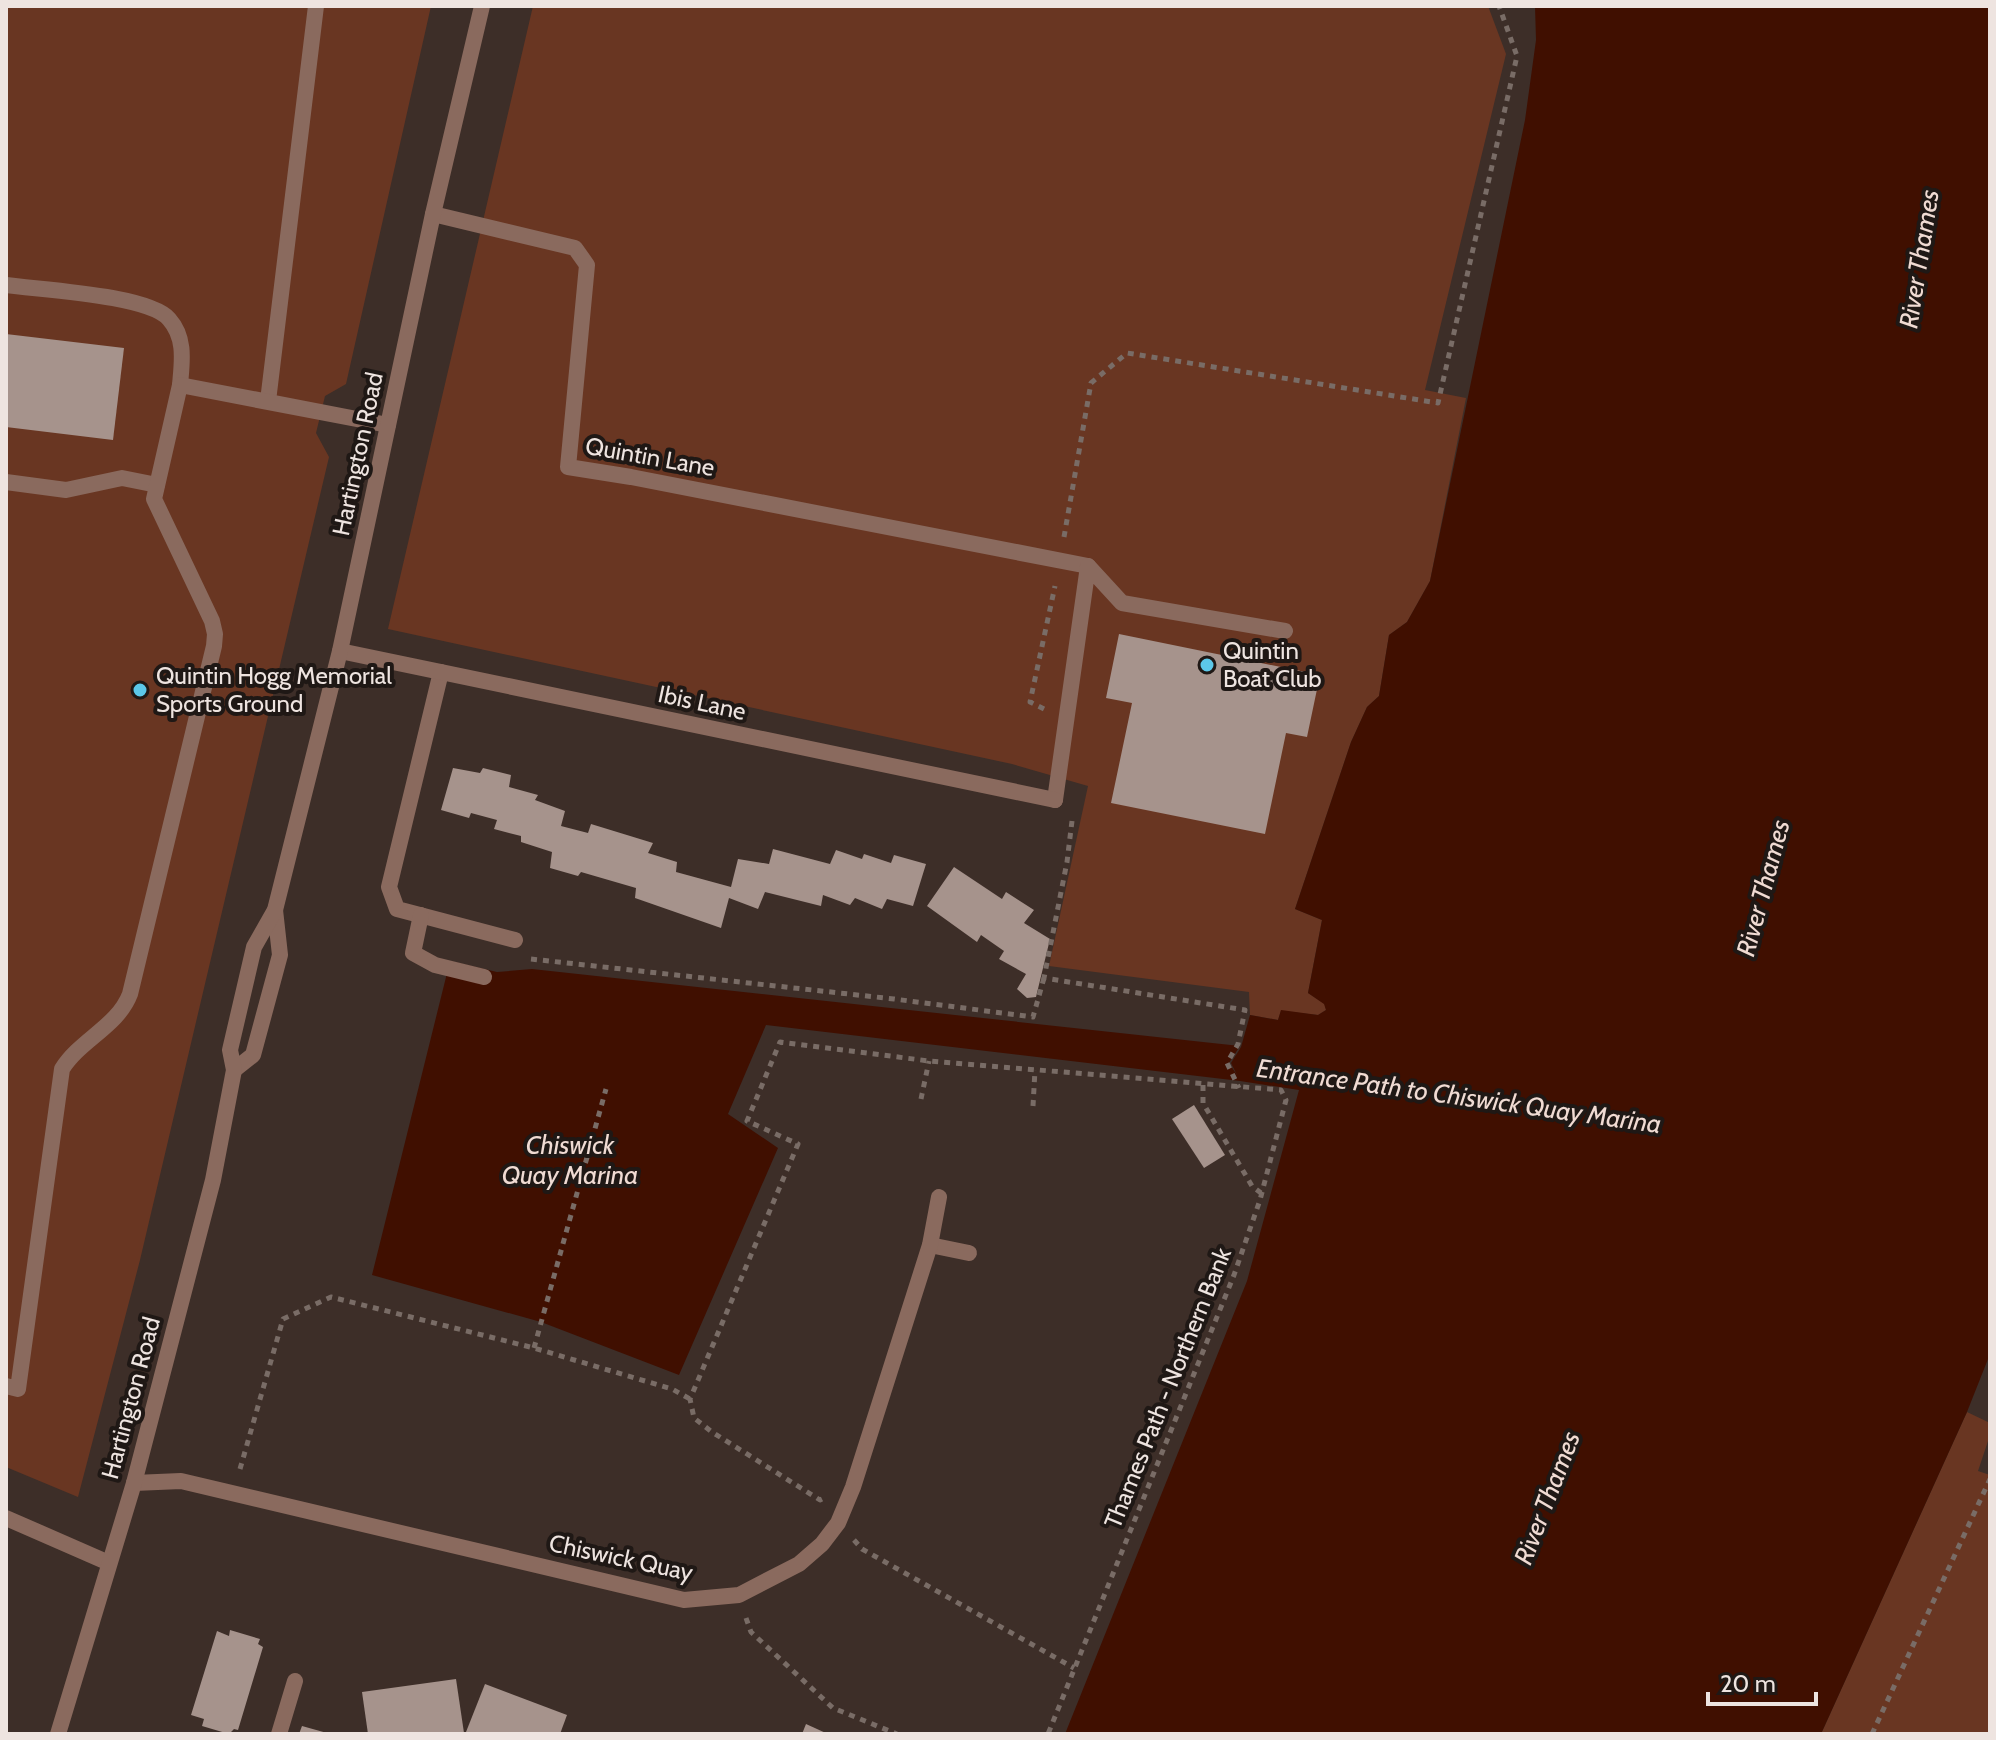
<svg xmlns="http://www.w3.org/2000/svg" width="1996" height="1740" font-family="Cabin,sans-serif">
<rect width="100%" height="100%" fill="#3d2e28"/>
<!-- green -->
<g fill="#693622">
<path d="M6,6H431L346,384L325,396L316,433L329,457L140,1260L78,1497L6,1467Z"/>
<path d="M533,6H1488L1506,54L1425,390L1466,398L1430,581L1407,622L1389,635L1379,696L1367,707L1351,742L1295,909L1322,920L1308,993L1325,1004L1326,1010L1318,1015L1281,1011L1278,1020L1250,1015L1249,992L1049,966L1088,786L1012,764L388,629Z"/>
<path d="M1967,1412L1990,1423V1435L1978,1471L1990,1475V1734H1821Z"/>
</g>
<!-- water -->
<path fill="#400f00" d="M1535,6H1990V1354L1967,1412L1821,1734H1065L1247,1281L1299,1090L1240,1081L766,1025L728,1114L778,1148L679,1375L541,1322L372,1275L450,961L497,972L532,969L1240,1046L1229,1063L1237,1075L1231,1063L1241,1047L1250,1015L1278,1020L1281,1010L1318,1015L1326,1010L1324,1004L1308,993L1322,920L1295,909L1351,742L1367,707L1379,696L1389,635L1407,622L1430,581L1525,120L1536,40Z"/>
<!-- building -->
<g fill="#a6938c">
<path d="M6,334L124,348L113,440L6,427Z"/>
<path d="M1119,634L1320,675L1307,737L1286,733L1265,834L1111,803L1132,703L1106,698Z"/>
<path d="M453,768L480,773L483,768L511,775L509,787L538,795L535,800L565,811L561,826L588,833L591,824L653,843L648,853L677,862L676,872L731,887L738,859L769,864L773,849L830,864L836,850L862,859L864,854L891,863L894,855L926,864L913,906L887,899L882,909L855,898L850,905L823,895L821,906L765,892L758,909L729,898L721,928L635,898L636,888L581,872L578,876L550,868L552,852L521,842V836L494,829L497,820L471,813L469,818L441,810Z"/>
<path d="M954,867L1002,899L1006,892L1034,910L1024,923L1050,939L1036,997L1027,998L1017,989L1026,974L999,959L1004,951L981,935L977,942L927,906Z"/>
<path d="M1194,1105L1225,1155L1204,1168L1172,1119Z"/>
<path d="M230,1630L260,1639L258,1644L263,1647L238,1730L234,1729L229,1734L202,1726L204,1719L191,1715L217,1631L229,1636Z"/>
<path d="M456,1679L464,1733L368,1734L362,1692Z"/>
<path d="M485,1684L567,1715L560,1734L466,1732Z"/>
<path d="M806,1724L828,1734H802Z"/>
<path d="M302,1726L327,1733L326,1734H299Z"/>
</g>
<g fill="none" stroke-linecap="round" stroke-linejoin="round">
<!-- path -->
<g stroke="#796c66" stroke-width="5" stroke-dasharray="6 6" stroke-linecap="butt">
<path d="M1064,537L1091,383L1127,353L1438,403L1517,56L1499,6"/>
<path d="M1044,709L1030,702L1055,586"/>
<path d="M1072,821L1067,862L1044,978L1245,1010L1238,1044L1227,1063L1239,1088"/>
<path d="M531,959L894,999L1033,1017L1044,978"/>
<path d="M1203,1085V1103L1252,1186L1261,1193"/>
<path d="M921,1099L929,1061"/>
<path d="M1033,1106L1035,1070"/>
<path d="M534,1348L606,1089"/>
<path d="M240,1469L283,1319L331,1297L534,1348L672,1389L690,1399"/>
<path d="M822,1499L820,1500L712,1432L694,1418L690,1399L798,1144L747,1121L780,1042L929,1061L1281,1090L1286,1100L1260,1200L1234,1275L1048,1734"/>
<path d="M854,1540L862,1549L1074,1668"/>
<path d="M746,1618L751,1632L833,1708L897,1734"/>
<path d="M1872,1734L1990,1479"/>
</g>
<!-- lane -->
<g stroke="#8a6a5e" stroke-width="16">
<path d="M433,214L575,248L587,265L568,467L631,477L1088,566"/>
<path d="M6,285C41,290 148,295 169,319C186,338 182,362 180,385"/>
<path d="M268,401L316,6"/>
<path d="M6,482L66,490L122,478L157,485"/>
<path d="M441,672L389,887L397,909L515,940"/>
<path d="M1055,800L1088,566L1122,603L1285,631"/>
<path d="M421,915L413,953L435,965L484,977"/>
<path d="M6,1386L18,1389L62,1069C80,1040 118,1026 130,994L214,646L215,634L212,621L154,499L180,385L388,425"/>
</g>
<!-- street -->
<g stroke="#8a6a5e" stroke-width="16">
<path d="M340,651L1055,800"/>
<path d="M234,1070L253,1055L280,955L275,910"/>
<path d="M930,1245L969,1253"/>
<path d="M134,1483L181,1481L684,1600L739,1595L799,1564L822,1544L838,1523L853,1487L930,1245L939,1197"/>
<path d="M6,1518L109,1563"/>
<path d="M58,1734L134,1483L213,1180L234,1070L230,1050L254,947L275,910L340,651L433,214L482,6"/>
<path d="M279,1734L295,1681"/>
</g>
</g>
<!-- markers -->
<g fill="#5cc7e8" stroke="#1f1815" stroke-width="3">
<circle cx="1207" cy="665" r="8"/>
<circle cx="140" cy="690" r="8"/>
</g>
<g text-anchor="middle" stroke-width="8" stroke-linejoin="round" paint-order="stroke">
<!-- street labels -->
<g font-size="24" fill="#eee4e0" stroke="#1f1815">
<text transform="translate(358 454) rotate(-78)" y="8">Hartington Road</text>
<text transform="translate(650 457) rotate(10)" y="8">Quintin Lane</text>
<text transform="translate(702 703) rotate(12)" y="8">Ibis Lane</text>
<text transform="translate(1168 1388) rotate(-68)" y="8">Thames Path - Northern Bank</text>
<text transform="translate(131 1398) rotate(-75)" y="8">Hartington Road</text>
<text transform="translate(621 1558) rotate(12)" y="8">Chiswick Quay</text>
</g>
<!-- poi labels -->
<g font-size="24" fill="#eee4e0" stroke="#1f1815" text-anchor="start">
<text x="1223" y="659">Quintin<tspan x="1223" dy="28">Boat Club</tspan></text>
<text x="156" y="684">Quintin Hogg Memorial<tspan x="156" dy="28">Sports Ground</tspan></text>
</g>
<!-- water labels -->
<g font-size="26" font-style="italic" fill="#f0dbd3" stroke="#1f1815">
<text transform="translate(1919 259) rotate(-81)" y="9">River Thames</text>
<text transform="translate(1763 888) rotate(-75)" y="9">River Thames</text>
<text transform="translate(1459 1096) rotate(8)" y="9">Entrance Path to Chiswick Quay Marina</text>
<text x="570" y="1154">Chiswick<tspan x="570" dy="30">Quay Marina</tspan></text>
<text transform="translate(1547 1498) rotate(-69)" y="9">River Thames</text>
</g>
</g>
<!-- border -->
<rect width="1996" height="1740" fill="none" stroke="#eee4e0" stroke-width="16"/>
<!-- scale -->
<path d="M1708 1692v12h108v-12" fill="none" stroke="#eee4e0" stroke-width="4"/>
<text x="1720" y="1692" font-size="24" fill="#eee4e0" stroke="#1f1815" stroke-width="6" paint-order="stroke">20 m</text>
</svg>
